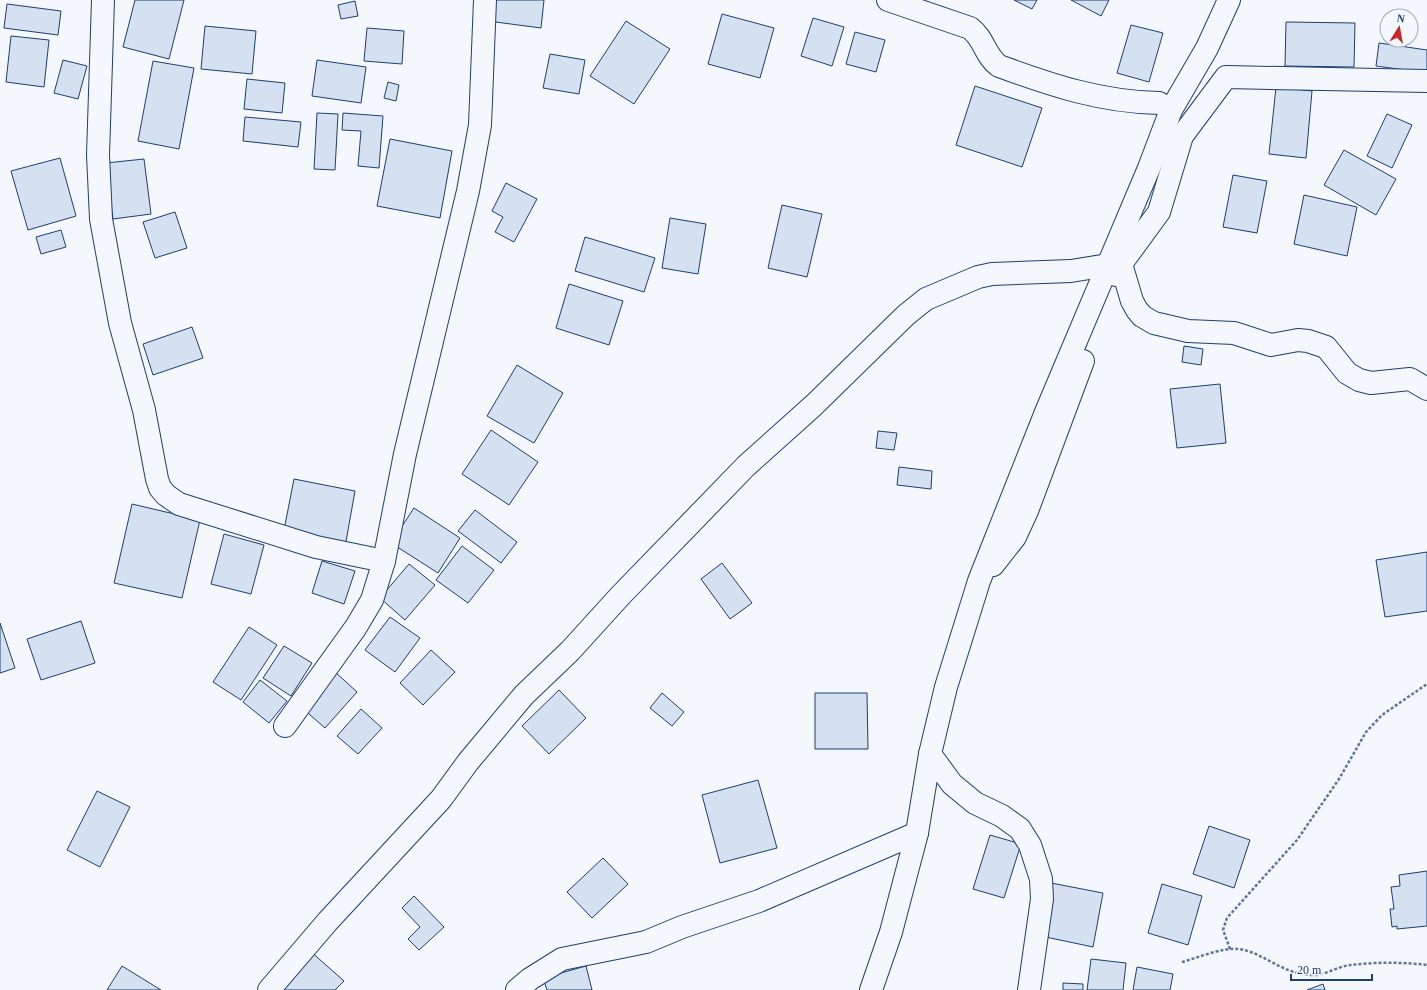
<svg xmlns="http://www.w3.org/2000/svg" width="1427" height="990" font-family="'Times New Roman',serif">
<rect width="100%" height="100%" fill="#f4f7fb"/>
<!-- building -->
<g fill="#d5e0f0" stroke="#1d3f73">
<path d="M135,0H184L169,59L123,47Z"/>
<path d="M491,0H544L541,28L488,21Z"/>
<path d="M1014,0H1037L1032,9Z"/>
<path d="M1071,0H1109L1101,16Z"/>
<path d="M355,1L358,16L341,19L338,5Z"/>
<path d="M7,4L61,11L58,35L4,28Z"/>
<path d="M722,14L774,28L760,78L708,64Z"/>
<path d="M813,18L844,27L832,66L801,56Z"/>
<path d="M626,21L670,49L634,104L590,76Z"/>
<path d="M1286,22L1355,23L1354,67L1285,66Z"/>
<path d="M1131,25L1163,33L1149,82L1117,73Z"/>
<path d="M205,26L256,31L252,74L201,69Z"/>
<path d="M367,28L404,31L402,64L364,61Z"/>
<path d="M855,32L885,40L876,72L846,64Z"/>
<path d="M11,36L49,40L44,87L6,82Z"/>
<path d="M1379,43L1427,50V73L1376,66Z"/>
<path d="M550,54L585,60L579,94L543,88Z"/>
<path d="M63,60L87,66L78,99L54,93Z"/>
<path d="M317,60L366,67L361,103L312,96Z"/>
<path d="M153,61L194,68L179,149L138,141Z"/>
<path d="M247,79L285,83L282,113L244,109Z"/>
<path d="M388,82L399,85L396,101L384,98Z"/>
<path d="M975,86L1042,108L1022,167L956,145Z"/>
<path d="M1276,87L1312,91L1306,158L1269,154Z"/>
<path d="M317,113L338,114L335,170L314,169Z"/>
<path d="M343,113L383,116L379,168L358,166L361,131L342,130Z"/>
<path d="M1387,114L1412,125L1392,168L1367,156Z"/>
<path d="M245,117L301,122L298,147L243,141Z"/>
<path d="M390,139L452,151L440,218L377,206Z"/>
<path d="M1344,150L1396,179L1376,215L1324,185Z"/>
<path d="M60,158L76,216L28,230L11,171Z"/>
<path d="M144,159L151,214L113,219L106,163Z"/>
<path d="M1233,175L1267,181L1257,233L1223,227Z"/>
<path d="M506,183L537,199L514,242L495,232L503,217L492,211Z"/>
<path d="M1304,195L1357,207L1347,256L1294,244Z"/>
<path d="M782,205L822,214L807,277L768,268Z"/>
<path d="M175,212L187,248L155,258L143,222Z"/>
<path d="M670,218L706,224L698,274L662,268Z"/>
<path d="M61,230L66,247L41,254L36,237Z"/>
<path d="M585,237L655,258L644,292L575,271Z"/>
<path d="M569,284L623,301L609,345L556,328Z"/>
<path d="M192,327L203,358L153,375L143,344Z"/>
<path d="M1184,346L1203,349L1201,365L1182,362Z"/>
<path d="M517,365L563,393L534,443L487,416Z"/>
<path d="M1220,384L1226,443L1177,448L1170,389Z"/>
<path d="M491,430L538,462L509,505L462,474Z"/>
<path d="M878,431L897,433L894,450L876,448Z"/>
<path d="M899,467L932,471L931,489L897,485Z"/>
<path d="M294,479L355,491L345,547L283,535Z"/>
<path d="M132,504L200,520L182,598L114,583Z"/>
<path d="M414,508L460,538L438,573L391,543Z"/>
<path d="M475,510L517,542L501,563L458,531Z"/>
<path d="M224,534L264,545L251,594L211,584Z"/>
<path d="M462,546L494,570L468,603L436,580Z"/>
<path d="M1427,552V611L1385,617L1376,560Z"/>
<path d="M322,561L355,571L344,604L312,593Z"/>
<path d="M722,563L752,603L730,619L701,579Z"/>
<path d="M409,564L435,585L405,620L380,598Z"/>
<path d="M390,617L420,638L395,672L365,650Z"/>
<path d="M81,621L95,663L41,680L27,639Z"/>
<path d="M0,623L15,668L0,673Z"/>
<path d="M249,627L277,645L241,700L213,682Z"/>
<path d="M284,646L312,663L291,696L263,678Z"/>
<path d="M431,650L455,672L423,705L400,683Z"/>
<path d="M334,671L357,692L325,728L301,707Z"/>
<path d="M260,680L287,701L269,723L243,702Z"/>
<path d="M559,690L586,718L549,754L522,726Z"/>
<path d="M662,693L684,712L672,726L650,708Z"/>
<path d="M815,693H867L868,749H815Z"/>
<path d="M361,709L382,728L358,754L337,736Z"/>
<path d="M758,780L777,848L720,863L702,795Z"/>
<path d="M97,791L130,807L100,867L67,850Z"/>
<path d="M1209,826L1250,840L1234,888L1193,874Z"/>
<path d="M990,835L1021,844L1004,898L973,889Z"/>
<path d="M603,858L628,884L592,918L567,892Z"/>
<path d="M1427,871V926L1397,929V926L1392,927L1390,909H1394L1391,887L1400,886L1399,875Z"/>
<path d="M1051,883L1103,893L1093,947L1041,936Z"/>
<path d="M1162,884L1202,896L1188,945L1148,933Z"/>
<path d="M414,896L444,927L419,950L408,939L420,927L402,908Z"/>
<path d="M309,950L344,981L335,990H273Z"/>
<path d="M1091,959L1126,963L1123,990H1087Z"/>
<path d="M122,966L161,990H107Z"/>
<path d="M586,966L592,990H547L543,978Z"/>
<path d="M1137,967L1173,974L1170,990H1133Z"/>
<path d="M1063,983L1083,984V990H1063Z"/>
<path d="M1323,984L1325,990H1307Z"/>
</g>
<g fill="none" stroke-linecap="round" stroke-linejoin="round">
<!-- street casing -->
<g stroke="#1d3f73" stroke-width="24">
<g id="street">
<path d="M103,0L98,155L101,219L120,323L144,410L157,479L160,488L166,495L179,504L316,547L384,561"/>
<path d="M888,0L970,28C984,38 985,56 999,66C1051,85 1101,102 1159,103"/>
<path d="M1121,264L1132,301L1137,310L1142,316L1154,323L1188,331L1234,333L1271,345L1298,340L1308,341L1326,347L1347,373L1359,380L1371,383L1410,379L1427,389"/>
<path d="M1116,275L1121,264L1159,212L1182,136L1226,77L1427,81"/>
<path d="M993,565L1015,537L1027,511L1083,361"/>
<path d="M285,726L356,627L372,600L384,561L405,454L468,191L480,125L485,0"/>
<path d="M930,754L952,784L975,803L1002,816L1020,829L1030,845L1041,879L1042,899L1029,990"/>
<path d="M269,990L328,921L441,799L468,762L524,695L570,651L620,596L746,466L814,405L906,315L926,299L978,277L992,274L1071,271L1108,265"/>
<path d="M517,990L530,979L562,959L646,942L682,927L759,901L917,833"/>
<path d="M871,990L891,932L917,833L930,754L946,687L979,581L1046,412L1149,168L1171,110L1207,48L1229,0"/>
</g>
</g>
<!-- path -->
<g stroke="#5e769c" stroke-width="2.5" stroke-dasharray="3 2" stroke-linecap="butt">
<path d="M1230,949L1223,930L1227,918L1297,840L1339,779L1366,732L1382,715L1427,684"/>
<path d="M1182,962C1197,958 1223,947 1238,949C1265,952 1282,976 1316,975C1327,974 1339,966 1351,965C1375,962 1403,962 1427,965"/>
</g>
<!-- street -->
<use href="#street" stroke="#f4f7fb" stroke-width="22"/>
</g>
<!-- north arrow -->
<g transform="translate(1399 28) rotate(11)"><circle r="19" fill="#f4f7fb" stroke="#9eadc5"/>
<path d="M0-3L7 15L0 10L-7 15Z" fill="#c62828"/>
<text y="-6" font-size="11" font-weight="bold" text-anchor="middle" fill="#1d3f73">N</text>
</g>
<!-- scale -->
<path d="M1291 974v6h81v-6" fill="none" stroke="#1d3f73" stroke-width="2"/>
<text x="1297" y="974" font-size="12" fill="#1d3f73" stroke="#f4f7fb" stroke-width="3" paint-order="stroke">20 m</text>
</svg>
